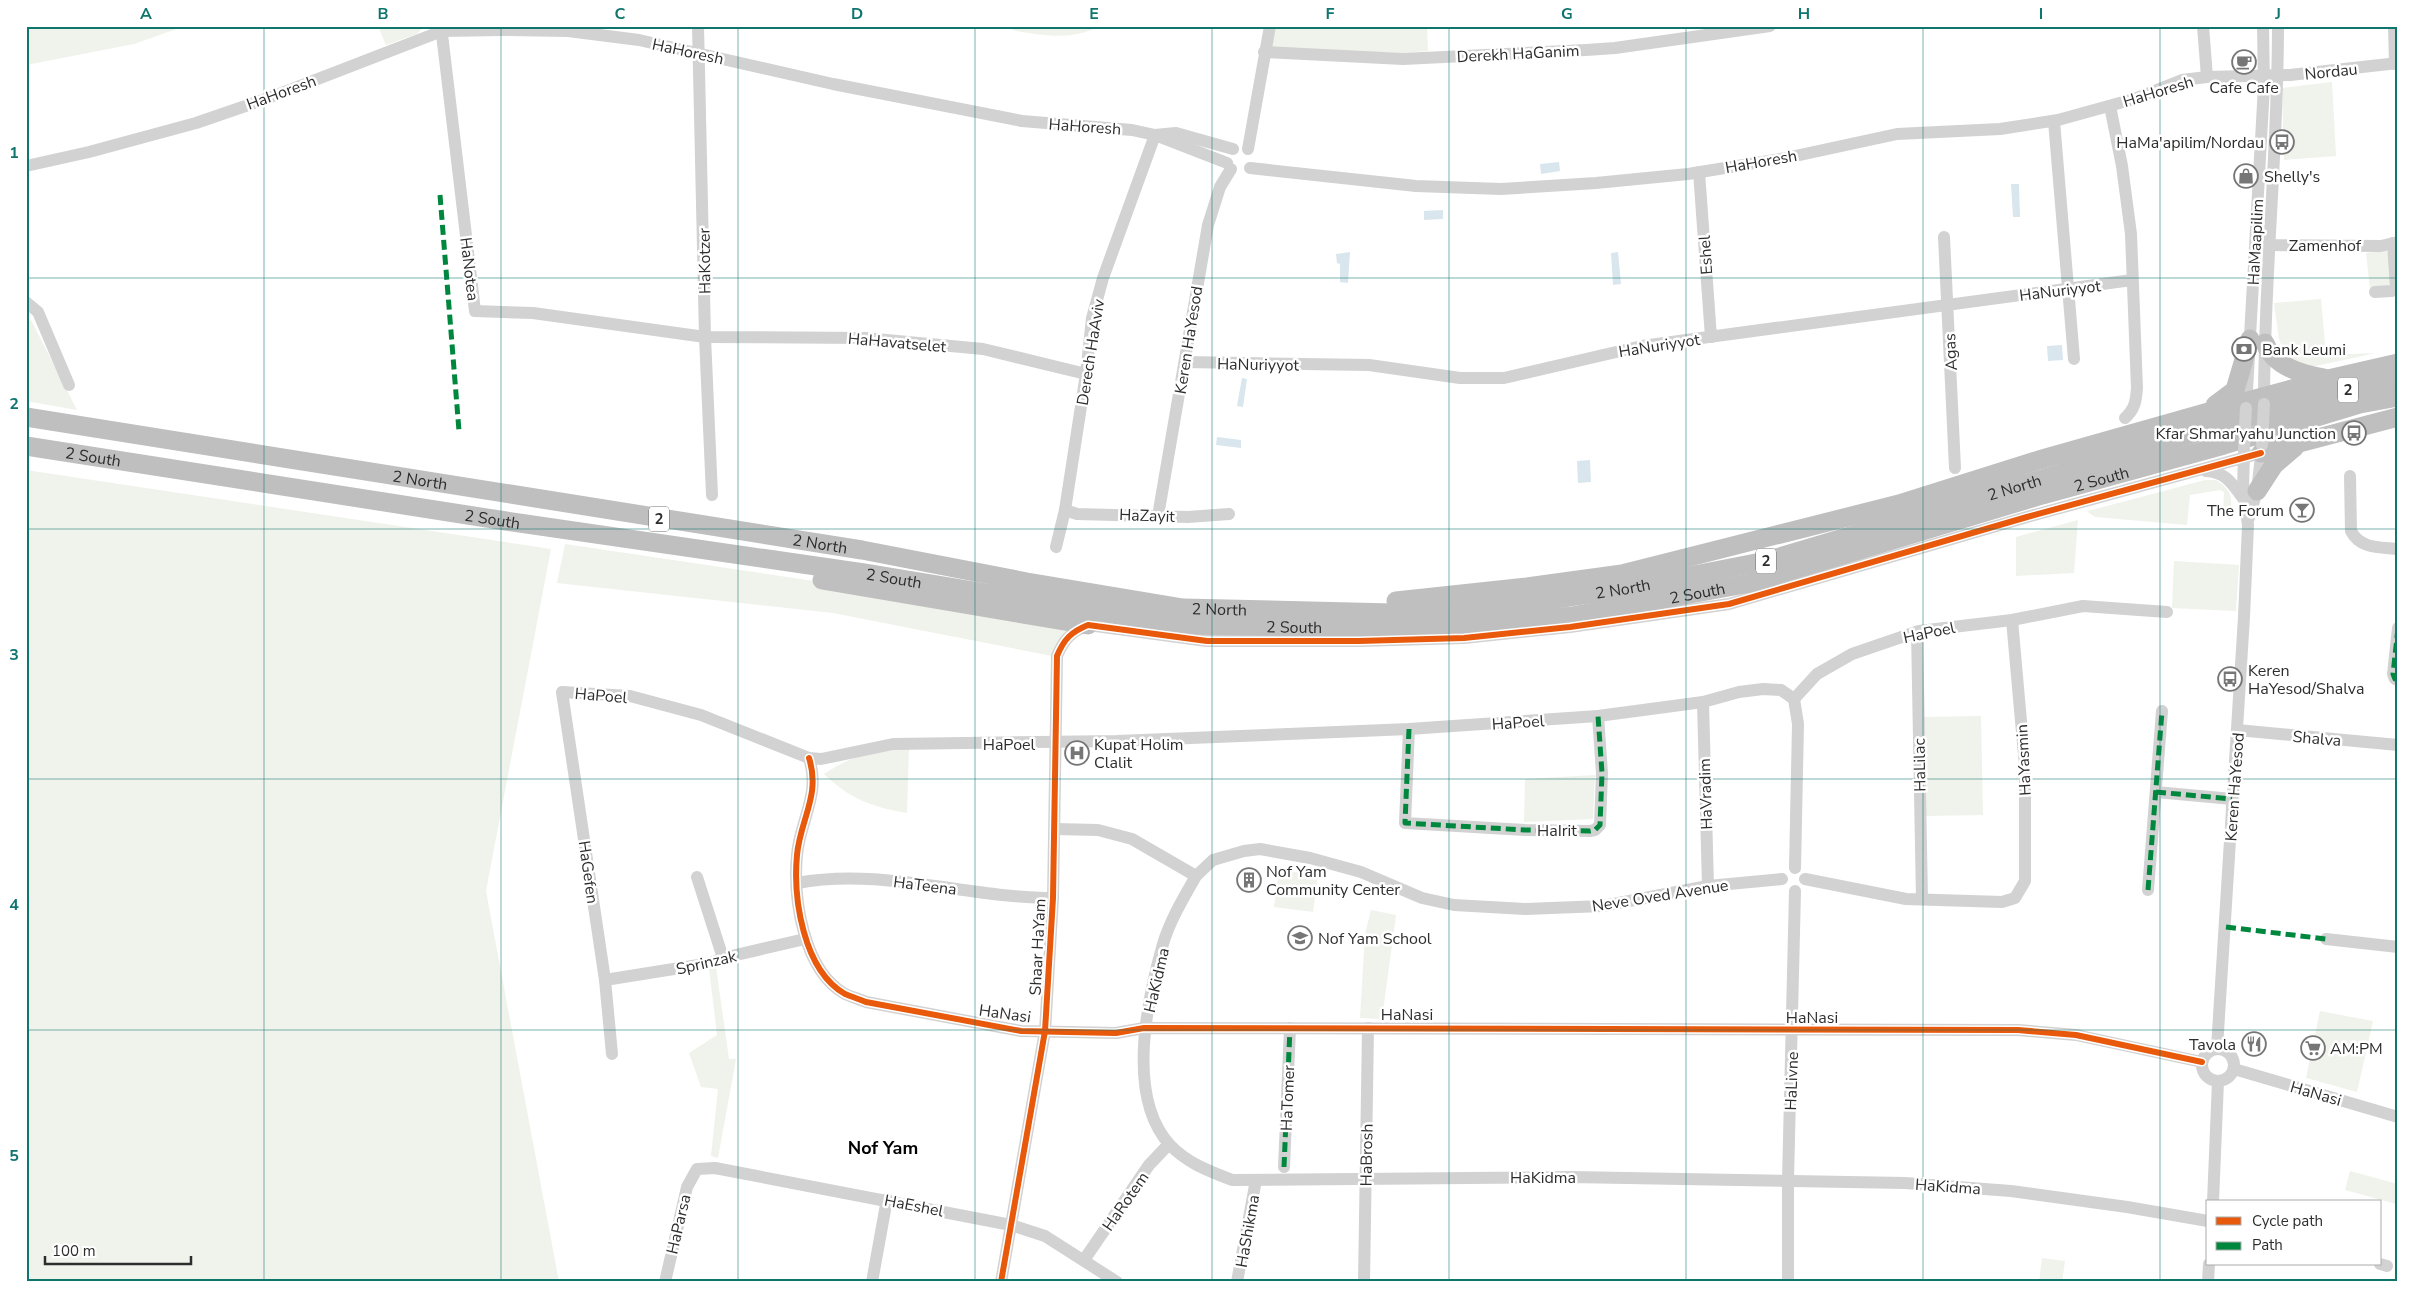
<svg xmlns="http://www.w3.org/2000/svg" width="2424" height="1308" font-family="'Nunito Sans',sans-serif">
<rect width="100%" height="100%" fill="#fff"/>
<!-- green -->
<g fill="#f0f3eb">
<path d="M26,26H185L134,44L26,65Z"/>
<path d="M378,26H424L417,34L386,45Z"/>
<path d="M1013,26H1100C1074,40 1045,36 1016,31L1012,30Z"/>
<path d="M1275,26H1427L1428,51L1403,53L1270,48Z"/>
<path d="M2332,82L2336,156L2284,160L2282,88Z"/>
<path d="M2385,251L2388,252L2392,283L2389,287L2370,289L2366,253Z"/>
<path d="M2321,299L2326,355L2376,353L2311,367L2287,361L2279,339L2274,303Z"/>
<path d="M31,320L77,410L26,401V323Z"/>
<path d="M26,470L551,549L486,891L559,1282H26Z"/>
<path d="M2205,480H2216C2234,491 2232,501 2230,520L2223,515L2224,492L2220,490L2190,495L2187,525L2095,517L2089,513L2088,511Z"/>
<path d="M2078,520L2074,573L2016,576V537Z"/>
<path d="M565,544L834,584L1068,628L1058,641L1052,656L833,613L557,583Z"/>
<path d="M2174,561L2239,565L2236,611L2172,608Z"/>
<path d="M1981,716L1983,815L1926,816L1924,717Z"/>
<path d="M909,747L907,813C872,807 850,799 824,774C857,753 871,751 909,747Z"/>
<path d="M1595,775L1593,819L1524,822L1525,779Z"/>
<path d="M1279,870L1318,875L1313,912L1274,907Z"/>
<path d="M1371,910L1396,915L1382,1019L1360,1018L1365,934Z"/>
<path d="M716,967L729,1059H736L718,1158L711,1156L718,1089L701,1087L689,1053L717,1035L709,968Z"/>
<path d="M2320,1011L2373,1021L2357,1092L2306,1078Z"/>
<path d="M2350,1171L2398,1184L2396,1204L2345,1190Z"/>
<path d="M2042,1258L2065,1261L2062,1282H2039Z"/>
</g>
<!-- water -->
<g fill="#d9e6ee">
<path d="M1559,162L1560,171L1541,174L1540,164Z"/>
<path d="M2011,184H2019L2020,217H2013Z"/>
<path d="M1443,210V219L1424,220V211Z"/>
<path d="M1350,252L1348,283L1340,282V264L1337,263L1336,254Z"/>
<path d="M1618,252L1621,284L1613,285L1611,253Z"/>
<path d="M2062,345L2063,360L2048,361L2047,346Z"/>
<path d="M1242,378L1247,379L1243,407L1237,406Z"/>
<path d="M1217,437L1241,440V448L1216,445Z"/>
<path d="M1590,460L1591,482L1578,483L1577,461Z"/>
</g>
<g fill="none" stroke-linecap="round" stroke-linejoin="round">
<!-- minor -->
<g stroke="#d2d2d2" stroke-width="12">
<path d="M441,26L475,311L533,313L705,337L865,338L983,349L1086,374"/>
<path d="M698,26L705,337L712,495"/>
<path d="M2203,26L2207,77"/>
<path d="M2394,26L2395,64"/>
<path d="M1264,52L1403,59L1586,50L1615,48L1770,26"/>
<path d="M2110,106L2122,166L2131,234L2137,388C2136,401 2135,409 2125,418"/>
<path d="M2054,121L2074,359"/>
<path d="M1248,149L1270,26"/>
<path d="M26,166L89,152L196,123L266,99L442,31L502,30L568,31L639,40L833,84L1022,121L1132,130L1155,135L1227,163"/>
<path d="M1250,168L1416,186L1501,189L1596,183L1688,174L1786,158L1897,134L2000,129L2058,120L2134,99L2182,80L2207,77L2290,75L2398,63"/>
<path d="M1699,172L1711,337"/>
<path d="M1944,237L1955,468"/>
<path d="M2262,242L2268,245L2381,246L2398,242"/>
<path d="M2375,292L2392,291L2396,288L2393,243"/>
<path d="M26,302L38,312L69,385"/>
<path d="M1185,362L1369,365L1460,378H1504L1642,346L2132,280"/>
<path d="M2264,403C2264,278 2278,152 2278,26"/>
<path d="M2246,408L2264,86L2263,26"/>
<path d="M2206,471C2227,472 2233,485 2245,501"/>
<path d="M2350,476L2351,531C2360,549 2380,547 2398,549"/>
<path d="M1065,510L1077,514L1188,517L1229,514"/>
<path d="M1158,516L1208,225L1220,187L1231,169"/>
<path d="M2249,518L2257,491L2262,447"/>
<path d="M1056,547L1065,510L1086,374L1092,318L1103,278L1155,135L1176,133L1233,149"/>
<path d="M2398,628L2393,674L2395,679L2398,680"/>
<path d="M1917,632L1922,899"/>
<path d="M1794,699L1817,674L1852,654L1919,631L2012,620L2083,606L2167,612"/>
<path d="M1794,699L1798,724L1795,868"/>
<path d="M1703,702L1708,886"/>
<path d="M1409,729L1405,823L1525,830L1590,831L1595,830L1600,825L1602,773L1598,716"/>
<path d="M2237,730L2398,745"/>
<path d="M809,758C821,795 800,820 797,855C793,898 803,970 845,994C852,997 859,999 866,1002L1021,1031L1116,1033L1144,1028L2018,1030L2076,1035L2202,1062"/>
<path d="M2156,792L2232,799"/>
<path d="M1055,829L1098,830L1132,839L1196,876L1213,860L1244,851L1260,849L1310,858L1361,872L1422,898L1454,905L1525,909L1603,906L1708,886L1782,879"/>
<path d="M1196,876C1184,897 1170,920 1163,944C1147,1000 1126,1097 1170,1145C1187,1163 1209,1171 1232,1180L1571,1177L1905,1183L2011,1191L2127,1207L2208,1221"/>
<path d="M697,877L723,958"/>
<path d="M1805,879L1906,899L2002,902L2015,898L2025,881V766L2012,620"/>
<path d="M797,883C882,867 968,898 1053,898"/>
<path d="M2148,890L2162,711"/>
<path d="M2326,939L2398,947"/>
<path d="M605,980L711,963L723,958L805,939"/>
<path d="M2217,1048L2244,617L2248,525L2243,492L2244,452"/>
<circle cx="2218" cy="1065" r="16"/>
<path d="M612,1054L605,980L562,692L630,696L701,715L809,758L821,759L893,744L1117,741L1409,729L1598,716L1703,702L1739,692L1763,689L1781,690L1794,699"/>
<path d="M2234,1069L2398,1117"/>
<path d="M1284,1167L1290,1028"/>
<path d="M2213,1202L2218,1081"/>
<path d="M1084,1260L1149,1165L1169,1144"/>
<path d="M2380,1264L2387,1266"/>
<path d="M665,1282L687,1187L697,1169L715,1168L1011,1225L1045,1236L1117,1282"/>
<path d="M872,1282L887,1199"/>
<path d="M1001,1282L1045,1031L1053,898L1057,656C1064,639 1071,632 1088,625L1207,641H1359L1464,638L1570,627L1729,604L2027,517L2261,453"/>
<path d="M1237,1282L1256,1180"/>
<path d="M1364,1282L1368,1028"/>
<path d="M1788,1282V1180L1795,891"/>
<path d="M2208,1282L2209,1264"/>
</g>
<!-- highway -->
<g stroke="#bfbfbf" stroke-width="19">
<path d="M2265,343C2274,367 2302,374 2324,378"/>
<path d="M2215,405L2235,390L2250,339"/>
<path id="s1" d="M26,417L862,550L1027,582L1183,608L1393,613L1458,609L1542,601L1628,588L1766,561L2223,425L2362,386L2398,379"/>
<path id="s2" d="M26,446L506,521L864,573L1179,625L1436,629L1572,616L1750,583L2042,495L2224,445L2360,404L2398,397"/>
<path d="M2261,453L2398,417"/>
<path d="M2257,491L2274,465L2295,447"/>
<path d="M822,580L1088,625"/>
<path d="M1396,601L1527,587L1622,574L1899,504L2039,460L2237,404L2328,379L2398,363"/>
</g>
<!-- minor-bridge -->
<g stroke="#d2d2d2" stroke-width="12">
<path d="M2262,445L2264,404"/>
<path d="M2244,449L2246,408"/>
</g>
<!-- quiet -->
<g stroke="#00873e" stroke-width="5" stroke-dasharray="10 5" stroke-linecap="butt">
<path d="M440,195L459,431"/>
<path d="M2398,628L2393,674L2395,679L2398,680"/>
<path d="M1409,729L1405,823L1525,830L1590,831L1595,830L1600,825L1602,773L1598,716"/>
<path d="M2156,792L2232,799"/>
<path d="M2148,890L2162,711"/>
<path d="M2226,927L2326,939"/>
<path d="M1284,1167L1290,1028"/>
</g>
<!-- cycleway casing -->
<g stroke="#fff" stroke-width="9">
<g id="cycleway">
<path d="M809,758C821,795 800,820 797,855C793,898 803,970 845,994C852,997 859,999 866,1002L1021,1031L1116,1033L1144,1028L2018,1030L2076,1035L2202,1062"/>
<path d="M1001,1282L1045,1031L1053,898L1057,656C1064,639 1071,632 1088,625L1207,641H1359L1464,638L1570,627L1729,604L2027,517L2261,453"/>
</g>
</g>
<!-- cycleway -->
<use href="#cycleway" stroke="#e8590c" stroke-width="6"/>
</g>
<!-- grid -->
<path fill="none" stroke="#0f766e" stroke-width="1" stroke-opacity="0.55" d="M264,26V1282M501,26V1282M738,26V1282M975,26V1282M1212,26V1282M1449,26V1282M1686,26V1282M1923,26V1282M2160,26V1282M26,278H2398M26,529H2398M26,779H2398M26,1030H2398"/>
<!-- icons -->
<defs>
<g id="cafe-ring" transform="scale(1.25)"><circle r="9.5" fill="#fff" stroke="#767676" stroke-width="1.5"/><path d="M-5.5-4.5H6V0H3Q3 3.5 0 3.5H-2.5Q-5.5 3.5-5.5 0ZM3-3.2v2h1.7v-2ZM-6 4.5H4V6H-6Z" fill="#767676"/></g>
<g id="bus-ring" transform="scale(1.25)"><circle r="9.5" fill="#fff" stroke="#767676" stroke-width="1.5"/><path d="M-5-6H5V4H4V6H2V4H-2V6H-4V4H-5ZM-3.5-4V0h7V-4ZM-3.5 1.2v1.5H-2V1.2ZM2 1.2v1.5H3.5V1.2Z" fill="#767676"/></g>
<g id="shop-ring" transform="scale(1.25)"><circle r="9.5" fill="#fff" stroke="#767676" stroke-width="1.5"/><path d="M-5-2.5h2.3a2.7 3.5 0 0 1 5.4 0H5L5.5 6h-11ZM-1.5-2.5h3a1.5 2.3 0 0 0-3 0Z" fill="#767676"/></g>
<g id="bank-ring" transform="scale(1.25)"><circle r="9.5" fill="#fff" stroke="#767676" stroke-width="1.5"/><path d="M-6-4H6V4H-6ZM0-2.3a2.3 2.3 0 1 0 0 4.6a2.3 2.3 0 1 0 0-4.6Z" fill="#767676"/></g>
<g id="bar-ring" transform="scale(1.25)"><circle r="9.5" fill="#fff" stroke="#767676" stroke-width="1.5"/><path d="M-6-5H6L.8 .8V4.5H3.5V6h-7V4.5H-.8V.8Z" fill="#767676"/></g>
<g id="hospital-ring" transform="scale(1.25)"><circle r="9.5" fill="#fff" stroke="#767676" stroke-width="1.5"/><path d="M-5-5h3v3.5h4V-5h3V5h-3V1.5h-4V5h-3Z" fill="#767676"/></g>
<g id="building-ring" transform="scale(1.25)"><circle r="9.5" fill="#fff" stroke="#767676" stroke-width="1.5"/><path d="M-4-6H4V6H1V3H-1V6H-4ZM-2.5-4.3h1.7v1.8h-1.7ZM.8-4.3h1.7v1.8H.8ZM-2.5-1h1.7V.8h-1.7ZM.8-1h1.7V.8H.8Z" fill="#767676"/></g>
<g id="school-ring" transform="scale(1.25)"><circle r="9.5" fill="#fff" stroke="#767676" stroke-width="1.5"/><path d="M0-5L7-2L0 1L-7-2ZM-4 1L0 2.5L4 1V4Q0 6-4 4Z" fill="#767676"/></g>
<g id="restaurant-ring" transform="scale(1.25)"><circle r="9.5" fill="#fff" stroke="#767676" stroke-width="1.5"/><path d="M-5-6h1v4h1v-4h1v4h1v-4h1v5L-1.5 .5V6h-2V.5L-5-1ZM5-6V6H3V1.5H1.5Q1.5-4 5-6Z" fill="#767676"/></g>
<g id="supermarket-ring" transform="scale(1.25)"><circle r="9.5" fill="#fff" stroke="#767676" stroke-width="1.5"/><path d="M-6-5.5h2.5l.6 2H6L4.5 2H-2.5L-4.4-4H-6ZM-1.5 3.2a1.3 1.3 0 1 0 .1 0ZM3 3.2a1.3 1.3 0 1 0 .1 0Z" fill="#767676"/></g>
</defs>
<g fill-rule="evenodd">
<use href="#cafe-ring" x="2244" y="62"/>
<use href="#bus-ring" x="2282" y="142"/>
<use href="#shop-ring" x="2246" y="176"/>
<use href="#bank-ring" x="2244" y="349"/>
<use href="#bus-ring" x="2354" y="433"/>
<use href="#bar-ring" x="2302" y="510"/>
<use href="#bus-ring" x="2230" y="679"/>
<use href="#hospital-ring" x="1077" y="753"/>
<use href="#building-ring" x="1249" y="880"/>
<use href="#school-ring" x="1300" y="938"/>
<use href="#restaurant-ring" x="2254" y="1044"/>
<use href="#supermarket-ring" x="2313" y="1048"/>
</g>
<g text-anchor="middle" stroke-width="5" stroke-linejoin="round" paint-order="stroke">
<!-- shield labels -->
<g fill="#fff" stroke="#6c6c6c" stroke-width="1">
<rect x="2338" y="377.5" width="20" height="25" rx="4"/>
<rect x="649" y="506.5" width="20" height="25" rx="4"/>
<rect x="1756" y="548.5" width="20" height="25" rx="4"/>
</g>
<g font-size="15" font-weight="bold" fill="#2d2d2d">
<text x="2348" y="395">2</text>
<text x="659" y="524">2</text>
<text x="1766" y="566">2</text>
</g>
<!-- street labels -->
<g font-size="16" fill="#2d2d2d" stroke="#fff">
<text transform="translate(688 51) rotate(12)" y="6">HaHoresh</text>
<text transform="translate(1518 53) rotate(-3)" y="6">Derekh HaGanim</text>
<text transform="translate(2331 71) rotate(-6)" y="6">Nordau</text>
<text transform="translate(2158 91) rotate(-17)" y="6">HaHoresh</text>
<text transform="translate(281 92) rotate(-20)" y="6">HaHoresh</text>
<text transform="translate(1085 126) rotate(4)" y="6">HaHoresh</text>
<text transform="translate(1761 161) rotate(-10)" y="6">HaHoresh</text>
<text transform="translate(2255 242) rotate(-87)" y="6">HaMaapilim</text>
<text x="2325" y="251">Zamenhof</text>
<text transform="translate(1705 255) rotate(-94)" y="6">Eshel</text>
<text transform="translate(704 261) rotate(-91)" y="6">HaKotzer</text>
<text transform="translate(470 269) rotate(83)" y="6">HaNotea</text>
<text transform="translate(2060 290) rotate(-7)" y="6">HaNuriyyot</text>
<text transform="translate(1188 340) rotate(-81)" y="6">Keren HaYesod</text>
<text transform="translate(897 342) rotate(5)" y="6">HaHavatselet</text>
<text transform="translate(1659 345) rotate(-9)" y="6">HaNuriyyot</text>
<text transform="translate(1090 352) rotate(-81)" y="6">Derech HaAviv</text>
<text transform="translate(1950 352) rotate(-93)" y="6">Agas</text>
<text transform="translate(1258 364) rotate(1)" y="6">HaNuriyyot</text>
<text dy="6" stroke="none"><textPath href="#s2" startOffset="68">2 South</textPath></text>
<text dy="6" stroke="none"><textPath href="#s2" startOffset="2108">2 South</textPath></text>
<text dy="6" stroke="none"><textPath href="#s1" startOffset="399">2 North</textPath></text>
<text dy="6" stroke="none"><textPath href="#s1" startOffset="2019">2 North</textPath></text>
<text transform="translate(1147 515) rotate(2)" y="6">HaZayit</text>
<text dy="6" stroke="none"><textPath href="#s2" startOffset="472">2 South</textPath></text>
<text dy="6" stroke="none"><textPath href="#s1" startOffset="804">2 North</textPath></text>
<text dy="6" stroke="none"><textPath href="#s2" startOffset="878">2 South</textPath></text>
<text dy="6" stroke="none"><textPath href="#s1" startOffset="1614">2 North</textPath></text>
<text dy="6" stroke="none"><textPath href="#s2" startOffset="1688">2 South</textPath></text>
<text dy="6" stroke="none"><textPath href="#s1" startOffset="1209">2 North</textPath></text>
<text dy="6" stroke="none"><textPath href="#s2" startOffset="1282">2 South</textPath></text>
<text transform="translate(1929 632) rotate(-12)" y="6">HaPoel</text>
<text transform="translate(601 695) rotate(5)" y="6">HaPoel</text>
<text transform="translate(1518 722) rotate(-4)" y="6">HaPoel</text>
<text transform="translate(2317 738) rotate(5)" y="6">Shalva</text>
<text x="1009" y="750">HaPoel</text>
<text transform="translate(2023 760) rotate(-93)" y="6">HaYasmin</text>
<text transform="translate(1919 765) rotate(-91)" y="6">HaLilac</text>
<text transform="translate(2234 787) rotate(-86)" y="6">Keren HaYesod</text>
<text transform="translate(1705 794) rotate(-92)" y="6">HaVradim</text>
<text x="1557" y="836">HaIrit</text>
<text transform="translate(589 872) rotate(82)" y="6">HaGefen</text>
<text transform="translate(925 885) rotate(7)" y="6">HaTeena</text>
<text transform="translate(1660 895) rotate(-9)" y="6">Neve Oved Avenue</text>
<text transform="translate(1037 947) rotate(-87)" y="6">Shaar HaYam</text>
<text transform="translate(706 962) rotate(-13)" y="6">Sprinzak</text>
<text transform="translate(1156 980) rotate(-77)" y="6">HaKidma</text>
<text transform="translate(1005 1013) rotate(8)" y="6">HaNasi</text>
<text x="1407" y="1020">HaNasi</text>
<text x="1812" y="1023">HaNasi</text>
<text transform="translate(1791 1081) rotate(-88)" y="6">HaLivne</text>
<text transform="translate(2316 1093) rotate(16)" y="6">HaNasi</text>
<text transform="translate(1287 1098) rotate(-88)" y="6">HaTomer</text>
<text transform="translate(1366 1155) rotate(-89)" y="6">HaBrosh</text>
<text x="1543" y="1183">HaKidma</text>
<text transform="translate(1948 1186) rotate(4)" y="6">HaKidma</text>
<text transform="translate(1125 1201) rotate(-55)" y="6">HaRotem</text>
<text transform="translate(914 1205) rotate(11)" y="6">HaEshel</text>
<text transform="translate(678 1224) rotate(-77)" y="6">HaParsa</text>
<text transform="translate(1247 1231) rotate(-80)" y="6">HaShikma</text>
</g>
<!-- poi labels -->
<g font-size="16" fill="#2d2d2d" stroke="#fff" text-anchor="start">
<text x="2244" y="93" text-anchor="middle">Cafe Cafe</text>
<text x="2264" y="148" text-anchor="end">HaMa'apilim/Nordau</text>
<text x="2264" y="182">Shelly's</text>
<text x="2262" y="355">Bank Leumi</text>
<text x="2336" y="439" text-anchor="end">Kfar Shmar'yahu Junction</text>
<text x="2284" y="516" text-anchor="end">The Forum</text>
<text x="2248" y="676">Keren<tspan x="2248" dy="18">HaYesod/Shalva</tspan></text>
<text x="1094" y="750">Kupat Holim<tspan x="1094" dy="18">Clalit</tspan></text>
<text x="1266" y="877">Nof Yam<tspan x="1266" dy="18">Community Center</tspan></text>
<text x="1318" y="944">Nof Yam School</text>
<text x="2236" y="1050" text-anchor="end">Tavola</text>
<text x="2330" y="1054">AM:PM</text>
</g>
<!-- neighbourhood labels -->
<g font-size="18" font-weight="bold" fill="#000" stroke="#fff">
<text x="883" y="1154">Nof Yam</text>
</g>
</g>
<!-- border -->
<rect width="2424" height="1308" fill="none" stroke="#ffffff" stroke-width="55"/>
<!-- legend -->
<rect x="2206" y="1200" width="175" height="65" fill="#ffffff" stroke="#ababab"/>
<rect x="2216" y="1217" width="25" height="8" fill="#e8590c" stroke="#ababab"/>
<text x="2252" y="1226" font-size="15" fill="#2d2d2d">Cycle path</text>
<rect x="2216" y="1242" width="25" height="8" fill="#00873e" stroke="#ababab"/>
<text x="2252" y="1250" font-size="15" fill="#2d2d2d">Path</text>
<!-- scale -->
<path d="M45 1256v8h146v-8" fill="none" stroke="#2d2d2d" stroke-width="2.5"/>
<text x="52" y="1256" font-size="15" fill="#2d2d2d" stroke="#ffffff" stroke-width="4" paint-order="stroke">100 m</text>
<rect x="28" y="28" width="2368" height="1252" fill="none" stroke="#0f766e" stroke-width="2"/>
<g font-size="16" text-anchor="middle" font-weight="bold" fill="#0f766e">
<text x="146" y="19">A</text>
<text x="383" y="19">B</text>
<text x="620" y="19">C</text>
<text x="857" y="19">D</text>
<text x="1094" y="19">E</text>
<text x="1330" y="19">F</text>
<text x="1567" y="19">G</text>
<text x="1804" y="19">H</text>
<text x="2041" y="19">I</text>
<text x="2278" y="19">J</text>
<text x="14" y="158">1</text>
<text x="14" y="409">2</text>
<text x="14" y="660">3</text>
<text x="14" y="910">4</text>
<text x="14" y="1161">5</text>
</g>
</svg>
